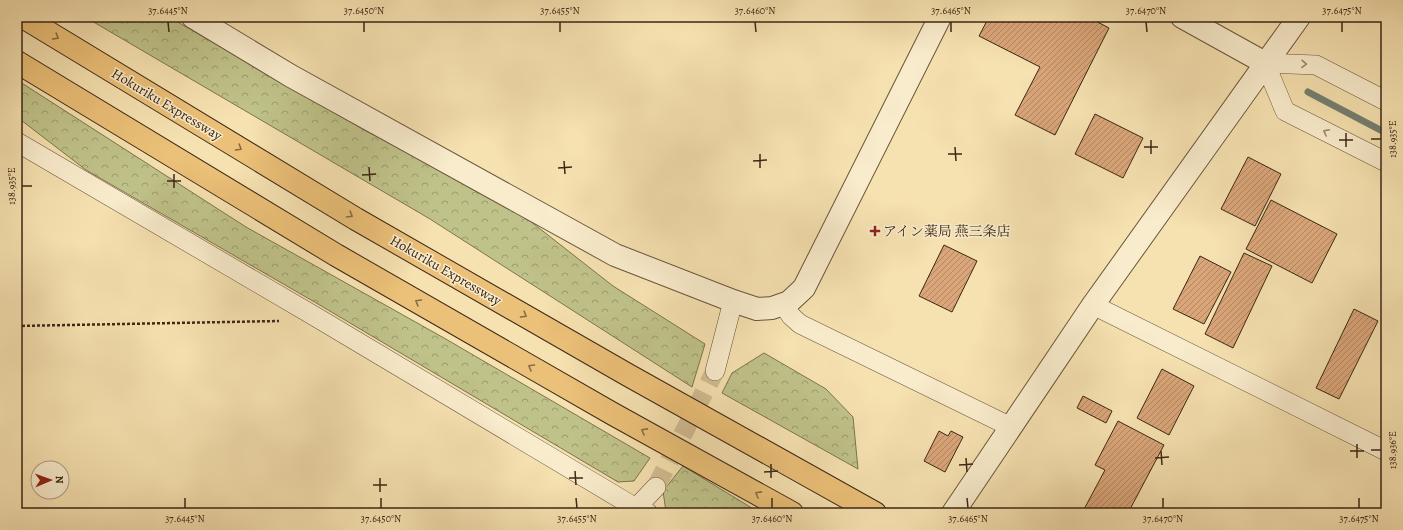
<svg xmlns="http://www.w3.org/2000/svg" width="1403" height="530" font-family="Alegreya,'Noto Serif JP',serif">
<defs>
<pattern id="forest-crowns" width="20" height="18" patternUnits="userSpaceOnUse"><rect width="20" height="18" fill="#bfc289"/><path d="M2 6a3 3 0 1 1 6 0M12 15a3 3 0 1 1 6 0" fill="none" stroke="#9c9d6f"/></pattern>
<pattern id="building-hatch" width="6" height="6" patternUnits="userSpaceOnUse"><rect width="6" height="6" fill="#daa679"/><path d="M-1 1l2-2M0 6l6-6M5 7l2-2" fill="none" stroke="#b28762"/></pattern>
</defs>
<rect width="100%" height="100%" fill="#f6e1b0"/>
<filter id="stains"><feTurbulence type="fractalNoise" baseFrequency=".005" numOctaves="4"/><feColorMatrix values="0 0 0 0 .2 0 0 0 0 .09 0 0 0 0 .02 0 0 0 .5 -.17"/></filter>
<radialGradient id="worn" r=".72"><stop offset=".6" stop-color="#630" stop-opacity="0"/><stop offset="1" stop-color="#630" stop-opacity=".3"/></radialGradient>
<!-- forest -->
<g fill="url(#forest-crowns)" stroke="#7d744f">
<path d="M85,17H169L366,131L516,210L613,286L705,344L692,387L430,219Z"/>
<path d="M17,80L246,227L444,338L650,458L634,481L618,482L318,304L86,170L17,117Z"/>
<path d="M764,353L826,389L853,417L858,469L722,393L732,373Z"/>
<path d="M683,466L760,513H669L666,512L663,491Z"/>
</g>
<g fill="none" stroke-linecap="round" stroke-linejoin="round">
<!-- stream -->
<path stroke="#768073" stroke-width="7" d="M1308,92L1386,133"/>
</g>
<!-- building -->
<g fill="url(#building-hatch)" stroke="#3b2615">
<path d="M989,17H1088L1109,28L1055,135L1015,115L1040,67L979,36Z"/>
<path d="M1095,114L1143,138L1123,178L1075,154Z"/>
<path d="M1248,157L1281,174L1255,226L1221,209Z"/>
<path d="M1271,200L1337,234L1312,283L1246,249Z"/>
<path d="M944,245L977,261L952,312L919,296Z"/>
<path d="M1244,253L1272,266L1233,348L1205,334Z"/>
<path d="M1200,256L1231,272L1204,324L1173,309Z"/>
<path d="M1354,309L1378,321L1339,399L1316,388Z"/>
<path d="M1162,369L1194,386L1169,435L1137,418Z"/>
<path d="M1083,396L1112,411L1106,423L1077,408Z"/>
<path d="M1118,421L1164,445L1128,513H1082L1105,470L1095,465Z"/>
<path d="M939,431L948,436L951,431L963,437L945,472L924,461Z"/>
</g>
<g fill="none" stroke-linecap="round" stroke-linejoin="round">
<!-- minor-tunnel -->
<path stroke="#d1bc91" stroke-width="19" stroke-dasharray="19 10" stroke-linecap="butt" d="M656,487L715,371"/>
<!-- minor casing -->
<g stroke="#6a553c" stroke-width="20">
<g id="minor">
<path d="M1386,101L1316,65L1265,63L1285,111L1386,162"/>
<path d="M17,142L321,320L636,508L648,513"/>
<path d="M783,304L791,316L800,324L1011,427"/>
<path d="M1093,305L1386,451"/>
<path d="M715,371L733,301"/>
<path d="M636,508L656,487"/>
</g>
</g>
<!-- tertiary casing -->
<g stroke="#6a553c" stroke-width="24">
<g id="tertiary">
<path d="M193,17L291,76L615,255L733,301L757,309L772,308L789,302L804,288L940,17"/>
<path d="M1182,17L1265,63"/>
<path d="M953,513L1093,305L1299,17"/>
</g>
</g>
<!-- motorway casing -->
<g stroke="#3b2615" stroke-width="24">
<g id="motorway">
<path d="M23,17L356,219L628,375L875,513"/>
<path d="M17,62L336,255L613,414L792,513"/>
</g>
</g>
<!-- path -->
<path stroke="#3b2615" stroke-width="2.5" stroke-dasharray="3 2" stroke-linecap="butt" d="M17,326L279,321"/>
<!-- minor -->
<use href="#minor" stroke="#f9eccc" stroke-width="19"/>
<!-- tertiary -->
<use href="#tertiary" stroke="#f9eccc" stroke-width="22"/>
<!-- motorway -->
<use href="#motorway" stroke="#ebc078" stroke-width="22"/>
</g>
<!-- one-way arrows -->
<defs><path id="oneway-chevron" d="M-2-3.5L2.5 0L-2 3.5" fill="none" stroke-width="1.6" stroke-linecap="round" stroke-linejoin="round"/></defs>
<g stroke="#8a6b42">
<use href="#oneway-chevron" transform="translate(56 37) rotate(31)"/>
<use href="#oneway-chevron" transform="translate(239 148) rotate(31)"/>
<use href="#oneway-chevron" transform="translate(350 215) rotate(31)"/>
<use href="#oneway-chevron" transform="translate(418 302) rotate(-150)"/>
<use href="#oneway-chevron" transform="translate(524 315) rotate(30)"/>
<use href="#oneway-chevron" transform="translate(531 367) rotate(-150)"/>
<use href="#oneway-chevron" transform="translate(644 431) rotate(-151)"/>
<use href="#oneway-chevron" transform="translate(758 494) rotate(-151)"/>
</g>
<g stroke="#9a8970">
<use href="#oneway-chevron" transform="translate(1304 64) rotate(2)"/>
<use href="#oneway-chevron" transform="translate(1326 132) rotate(-153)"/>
</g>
<!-- ticks -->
<path fill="none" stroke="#3b2615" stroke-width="1.5" d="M168,22L169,32M364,22V32M560,22V32M755,22L756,32M951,22V32M1146,22L1147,32M1342,22V32M1346,133V147M1371,139H1381M1151,140V154M1339,140H1353M955,147L956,161M1144,147H1158M760,154V168M948,154H962M564,161L565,174M753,161L767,160M369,167L370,181M558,168L572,167M174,174V188M362,175L376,174M167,181H181M22,186H32M1357,444V458M1371,450H1381M1161,451L1162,465M1350,451H1364M966,458L967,472M1155,458L1169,457M771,464V478M959,465L973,464M575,471L576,485M764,472L778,471M380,478V492M569,478H583M373,485H387M185,498V508M381,498V508M576,498L577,508M772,498V508M967,498L968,508M1163,498V508M1359,498V508"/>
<!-- markers -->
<path fill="#8f2418" stroke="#f9eccc" stroke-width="1.5" d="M873 225h4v4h4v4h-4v4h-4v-4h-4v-4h4z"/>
<g text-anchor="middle" stroke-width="3" stroke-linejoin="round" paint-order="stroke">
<!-- street labels -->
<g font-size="14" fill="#3b2615" stroke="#f9eccc">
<text transform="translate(167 104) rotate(31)" y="5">Hokuriku Expressway</text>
<text transform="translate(446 270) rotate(30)" y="5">Hokuriku Expressway</text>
</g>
<!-- poi labels -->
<g font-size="14" fill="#3b2615" stroke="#f9eccc" text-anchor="start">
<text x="883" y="236">アイン薬局 燕三条店</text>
</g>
</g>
<!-- margin -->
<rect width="1403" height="530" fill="none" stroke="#f6e1b0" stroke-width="44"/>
<!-- north arrow -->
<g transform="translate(50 480) rotate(88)"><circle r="19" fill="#f9eccc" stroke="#ad9d83"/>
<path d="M0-3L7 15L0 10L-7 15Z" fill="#8f2418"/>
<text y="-6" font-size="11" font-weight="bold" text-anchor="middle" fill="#3b2615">N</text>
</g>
<rect x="22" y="22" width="1359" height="486" fill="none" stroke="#3b2615" stroke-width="1.5"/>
<g font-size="10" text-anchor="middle" fill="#3b2615">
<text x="168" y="14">37.6445°N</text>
<text x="364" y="14">37.6450°N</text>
<text x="560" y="14">37.6455°N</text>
<text x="755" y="14">37.6460°N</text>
<text x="951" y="14">37.6465°N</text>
<text x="1146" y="14">37.6470°N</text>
<text x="1342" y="14">37.6475°N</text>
<text transform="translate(1392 139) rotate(-90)" y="4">138.935°E</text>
<text transform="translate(11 186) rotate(-90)" y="4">138.935°E</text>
<text transform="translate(1392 450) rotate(-90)" y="4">138.936°E</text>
<text x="185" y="522">37.6445°N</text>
<text x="381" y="522">37.6450°N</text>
<text x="577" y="522">37.6455°N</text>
<text x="772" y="522">37.6460°N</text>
<text x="968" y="522">37.6465°N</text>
<text x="1163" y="522">37.6470°N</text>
<text x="1359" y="522">37.6475°N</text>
</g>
<rect width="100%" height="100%" filter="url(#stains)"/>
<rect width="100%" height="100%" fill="url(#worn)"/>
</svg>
